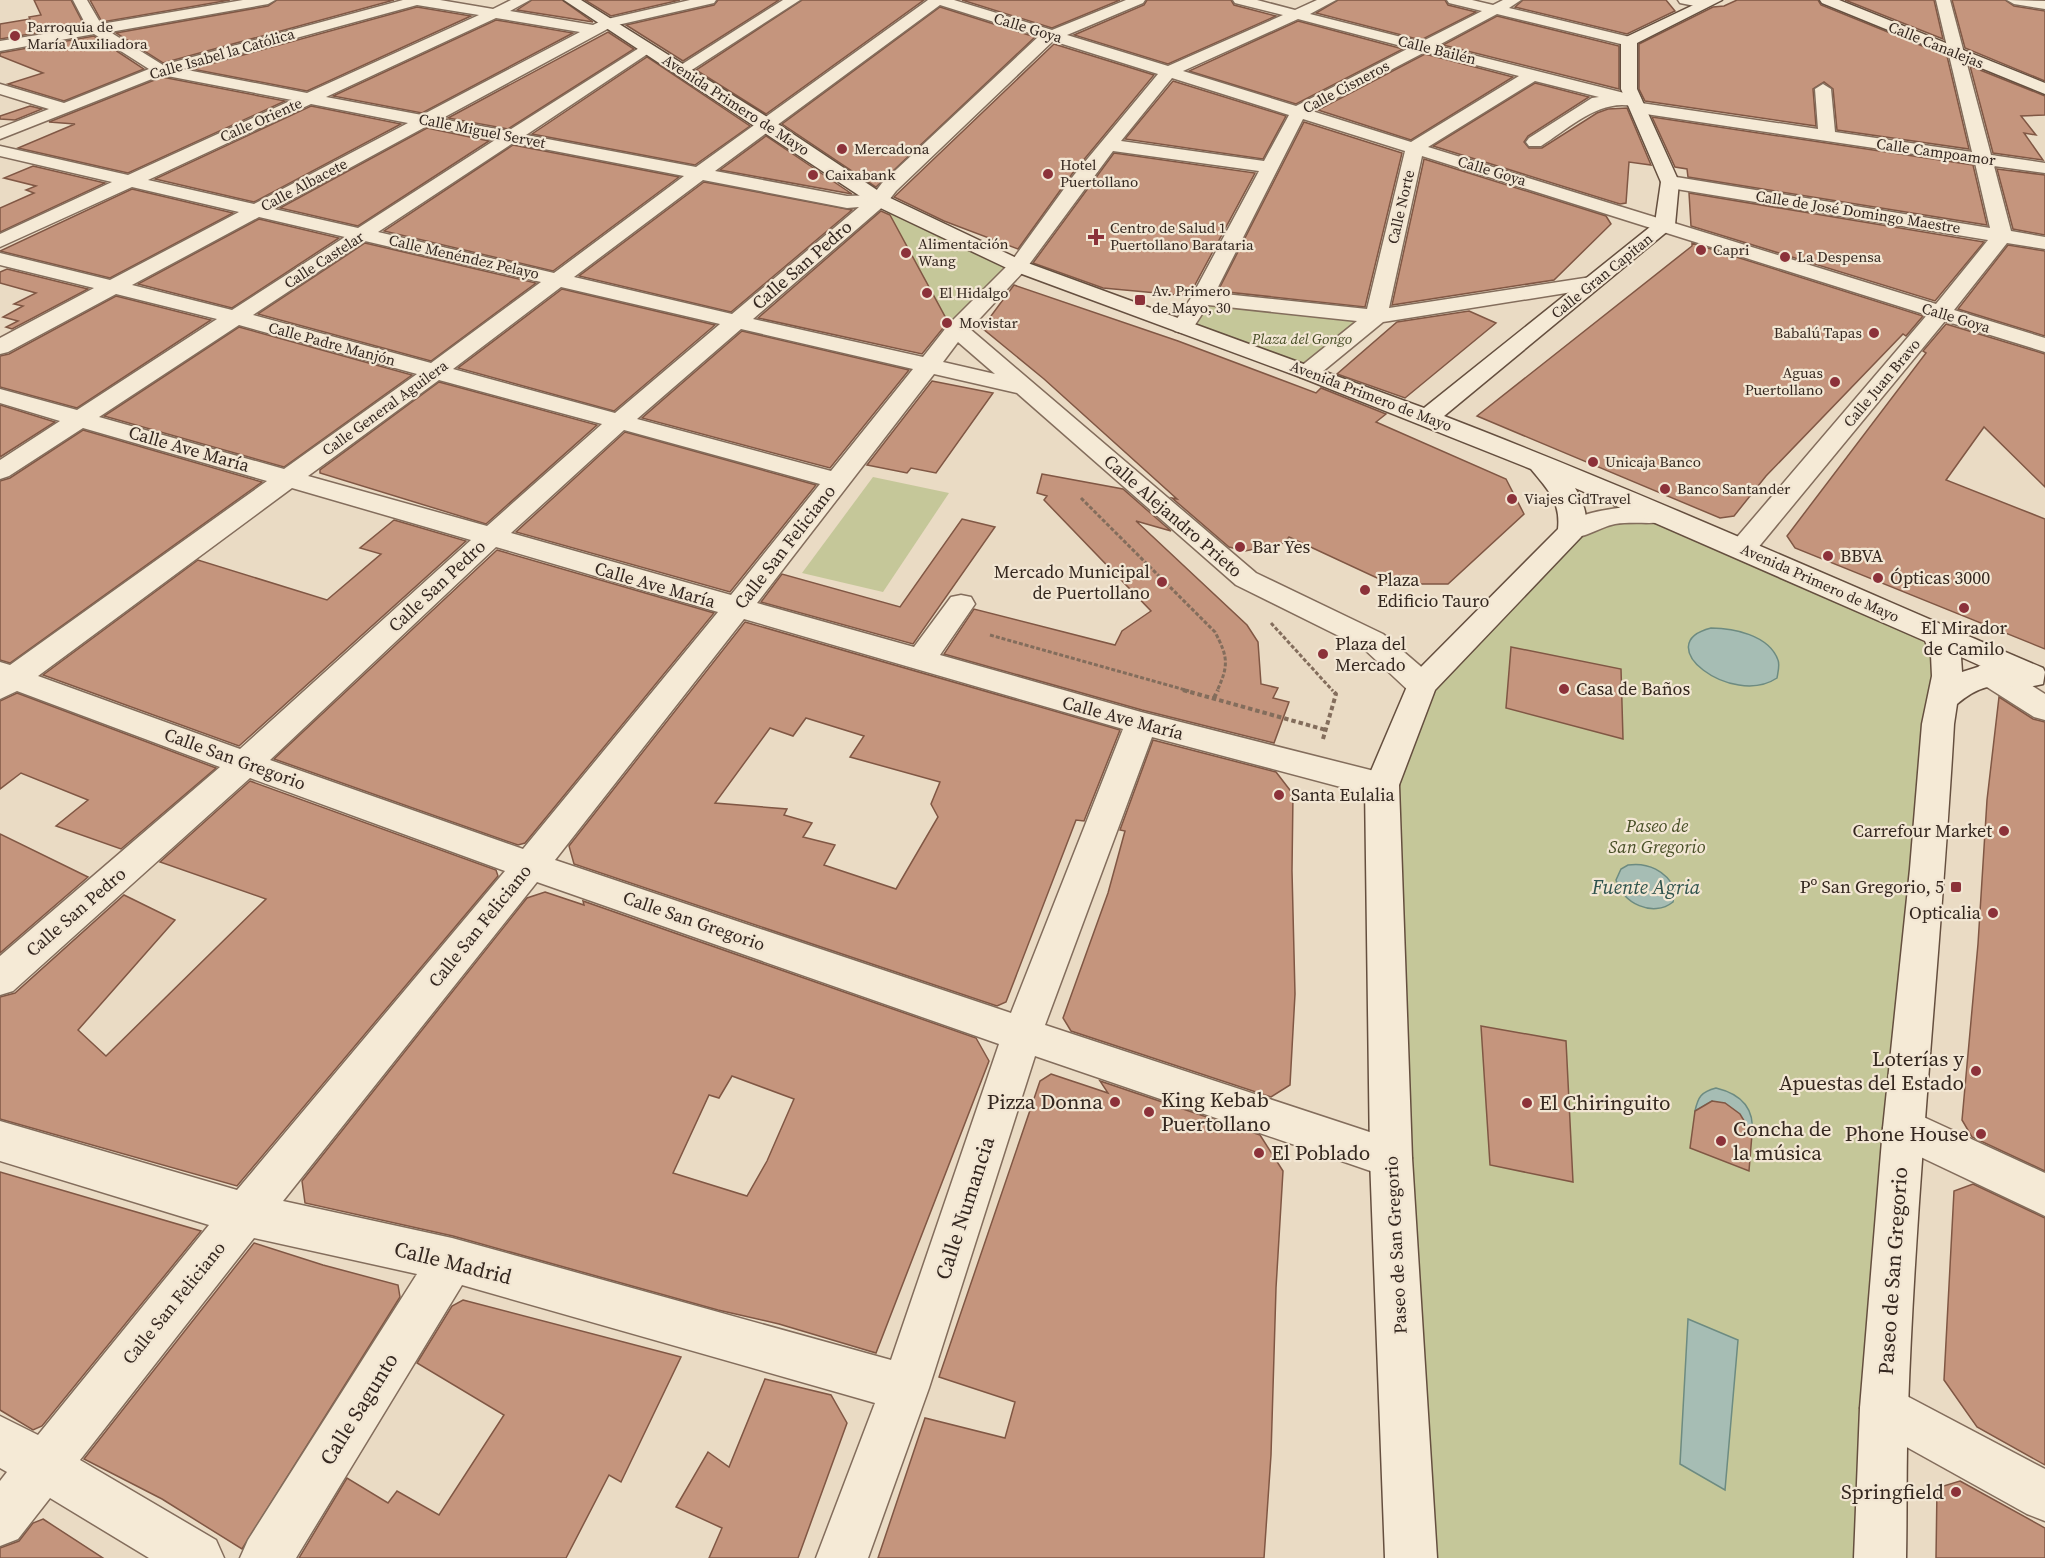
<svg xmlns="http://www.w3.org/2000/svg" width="2045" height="1558" font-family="'Source Serif 4',serif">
<rect width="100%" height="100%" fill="#eadbc4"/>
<!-- green -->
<g fill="#c5c799">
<path d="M879,200L1018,266L954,333L897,229Z"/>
<path d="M1202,298L1376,317L1308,372L1183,326Z"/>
<path d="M873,477L949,493L883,592L802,573Z"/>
<path d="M1639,513L1936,635L1884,1558H1411L1385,846L1422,685L1571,531Z"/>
</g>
<!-- water -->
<g fill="#a6bdb4" stroke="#6d8b81" stroke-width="1.5">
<path d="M1711,628C1733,628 1769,635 1778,660C1780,665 1778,672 1777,678C1732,708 1648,644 1711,628Z"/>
<path d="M1628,865C1648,862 1666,871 1675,889L1673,902C1653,918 1622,903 1616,880L1621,869Z"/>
<path d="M1716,1088C1741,1094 1755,1108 1752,1134L1712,1101L1695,1111C1698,1097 1701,1092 1716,1088Z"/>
<path d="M1688,1319L1738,1340L1725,1490L1680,1464Z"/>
</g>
<!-- building -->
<g fill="#c5957d" stroke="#805744" stroke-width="1.5" fill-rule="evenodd">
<path d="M34,0H71L84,25L0,39V24L30,19L29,17L41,15Z"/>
<path d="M90,0H230L102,22Z"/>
<path d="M277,0H394L163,63L116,33L268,6Z"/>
<path d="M532,0H562L593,22L517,10Z"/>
<path d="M585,0H680L611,16Z"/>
<path d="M718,0H779L683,61L626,25L714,5Z"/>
<path d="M802,0H924L766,114L696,70Z"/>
<path d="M962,0H1120L1052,28Z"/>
<path d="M1147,0H1231L1234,5L1276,16L1168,64L1074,35L1144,5Z"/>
<path d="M1338,0H1445L1448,5L1476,12L1421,40L1316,13Z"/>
<path d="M1523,0H1666L1675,11L1627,34L1515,7Z"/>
<path d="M1737,0H1818L1821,5L1947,56L1969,149L1837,130L1833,89L1824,82L1813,89L1816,126L1645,101L1639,89V44L1713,7L1724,6Z"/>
<path d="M1845,0H1934L1943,39Z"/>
<path d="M1952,0H2005L2014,6L2045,11V81L1965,48Z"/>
<path d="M417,7L471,16L307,91L192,69Z"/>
<path d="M940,7L1035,37L876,187L782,124Z"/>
<path d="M1497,16L1619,46V89L1443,45Z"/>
<path d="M496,20L573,33L422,113L333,96Z"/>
<path d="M1298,21L1403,49L1296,104L1189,71Z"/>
<path d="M608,32L634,49L508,129L448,118Z"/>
<path d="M94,36L144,69L64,101L8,84L43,73L0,56V53Z"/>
<path d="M1054,44L1154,75L1072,174L1018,249L944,221L894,197Z"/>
<path d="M1425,54L1513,77L1411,140L1318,110Z"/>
<path d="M647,57L750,126L695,165L532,134Z"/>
<path d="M1970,66L2045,96V115L2021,116L2036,135L2024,133L2043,160L1993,153Z"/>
<path d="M162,77L285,101L128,173L18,148L75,124L49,122Z"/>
<path d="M1173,81L1286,116L1263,159L1125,139Z"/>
<path d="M1535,83L1589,97L1528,136L1524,142L1529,148H1542L1597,113L1608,109L1627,108L1651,165L1629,162L1626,203L1620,204L1433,146Z"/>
<path d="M30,106L42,109L15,120L0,119V116Z"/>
<path d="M311,106L401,124L254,202L155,179Z"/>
<path d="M1652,117L1973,165L1987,225L1688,177L1687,169L1675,167Z"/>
<path d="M1304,122L1402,153L1365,307L1218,291Z"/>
<path d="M427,128L489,141L358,226L280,208Z"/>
<path d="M766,136L852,194L720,170Z"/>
<path d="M513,145L679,177L553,271L384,231Z"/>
<path d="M1114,153L1255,173L1189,296L1103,288L1033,263Z"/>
<path d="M1424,159L1606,216L1611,224L1554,280L1392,305Z"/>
<path d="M33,166L105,183L0,232V208L34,193L26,190L36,186L4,178Z"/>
<path d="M1997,169L2045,175V235L2013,229Z"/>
<path d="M704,182L852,210L731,312L579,276Z"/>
<path d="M132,189L233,213L110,278L0,251Z"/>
<path d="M1689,193L1984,242L1935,301L1691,226Z"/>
<path d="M881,211L890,215L948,322L922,354L758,318Z"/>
<path d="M259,219L339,238L232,308L138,284Z"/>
<path d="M365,243L536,283L431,361L258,314Z"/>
<path d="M1692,243L1923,316L1906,336L1903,334L1766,476L1734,516L1720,518L1477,416L1692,246Z"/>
<path d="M2008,245L2045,251V336L1958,309Z"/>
<path d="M7,269L88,289L12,329L6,327L18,321L3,317L23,306L14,304L36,293L0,283V272Z"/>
<path d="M1014,285L1178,341L1316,393L1321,388L1386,414L1376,422L1506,479L1524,514L1448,584H1390L1289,537L1284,543L1245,551L1229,547L1172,498L1177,499L1044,379L982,328Z"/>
<path d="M562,289L715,325L614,411L458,368Z"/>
<path d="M116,296L211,320L77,408L0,387V356L9,354Z"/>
<path d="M1469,311L1496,323L1405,398L1337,374L1397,322Z"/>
<path d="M1946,324L2045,354V487L1984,427L1946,480L2045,519V649L1795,548L1787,536L1926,353L1923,351Z"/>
<path d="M239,327L412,375L284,467L104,416Z"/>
<path d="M742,331L909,370L830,468L642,418Z"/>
<path d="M932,381L993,393L936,473L911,468L907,473L867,465Z"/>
<path d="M439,382L597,425L486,524L320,473V470Z"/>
<path d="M0,405L55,422L0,457Z"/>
<path d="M83,430L262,482L10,663L0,660V481L10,478Z"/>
<path d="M625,432L816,485L730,592L516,532Z"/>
<path d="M1042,474L1123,489L1171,531L1136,521L1247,625L1258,642L1261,684L1278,688L1273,698L1289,702L1274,743L1142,710L944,654L974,609L1115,645L1122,631L1151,611L1044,500L1047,496L1037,493Z"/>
<path d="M962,519L995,527L913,644L761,602L782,574L900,607Z"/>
<path d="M394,520L466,541L239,746L43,675L198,560L327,600L381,554L360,548Z"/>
<path d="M497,550L714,613L525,843L518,845L274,759Z"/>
<path d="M745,622L1120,730L1084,821L1076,820L1006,1002L997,1006L574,864L569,846ZM806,718L864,736L850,757L940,782L931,804L938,817L896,889L824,865L835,845L803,837L812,823L784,815L787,809L715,803L770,728L793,736Z"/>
<path d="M1511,647L1621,669L1623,739L1506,708Z"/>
<path d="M17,693L216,768L121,849L56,826L88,800L21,773L0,789V701Z"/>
<path d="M1999,697L2033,719L2045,722V1171L1972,1137L1962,1120L1978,944L1987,800Z"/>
<path d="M1153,740L1276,772L1293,794L1292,871L1295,994L1290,1085L1271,1097L1071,1031L1063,1018L1108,893L1125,831L1120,830Z"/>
<path d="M250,781L496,870L498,876L237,1186L0,1119V997L15,993L124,895L175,920L78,1030L106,1056L266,899L160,862Z"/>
<path d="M0,834L88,877L0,953Z"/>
<path d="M545,892L584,905L583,901L976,1038L989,1061L876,1353L779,1324L718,1310L453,1236L305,1203L302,1181L527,898ZM732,1076L794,1099L767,1161L747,1196L673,1173L709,1095L719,1098Z"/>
<path d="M1481,1026L1566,1041L1573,1182L1490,1165Z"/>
<path d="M1051,1074L1108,1093L1100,1081L1260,1135L1283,1171L1276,1288L1271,1455L1264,1558H878L925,1418L1005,1438L1015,1402L939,1377L1040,1081Z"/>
<path d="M1712,1101L1725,1103L1740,1114L1752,1134L1749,1171L1690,1148L1695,1111Z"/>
<path d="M0,1172L201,1231L42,1426L33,1430L0,1410Z"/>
<path d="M1973,1184L2045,1218V1465L1977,1427L1944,1380L1954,1191Z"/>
<path d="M254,1243L323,1265L398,1285L400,1297L242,1549L162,1499L84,1459Z"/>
<path d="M463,1300L681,1357L621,1482L609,1475L566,1558H299L347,1478L388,1503L397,1491L439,1515L504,1415L417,1363L452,1306Z"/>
<path d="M765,1379L831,1395L847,1423L798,1558H709L722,1528L676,1507L708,1452L729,1467Z"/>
<path d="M1960,1481L2045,1528V1558H1936L1937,1488Z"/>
<path d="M43,1519L103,1558H0V1548L19,1541L33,1523Z"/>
</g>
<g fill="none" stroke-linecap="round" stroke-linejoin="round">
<!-- street casing -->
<g stroke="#836d5c" stroke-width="3">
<g id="street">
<path d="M73,0H87L101,24L243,0H275L268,4L110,32L163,65L403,0H440L493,9L511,0H530L510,11L593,25L603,20L690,0H716L714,3L613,26L441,119L508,131L647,43L655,48L652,51L526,135L696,167L928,0H954L1052,30L1126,0H1145L1143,3L1067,35L1168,66L1283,15L1235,3L1233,0H1257L1295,10L1317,0H1336L1310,14L1421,42L1482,11L1449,3L1447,0H1472L1493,5L1503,0H1521L1509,8L1634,38L1637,41L1629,46L1497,14L1437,46L1640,97L1642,101L1641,103L1818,129L1815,89L1823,84L1831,89L1835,132L1972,152L1936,0H1950L1991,155L2045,163V173L1994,166L2011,231L2045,237V249L2007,243L1954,310L2045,338V352L1945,321L1752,555L1742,558L1732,555L1728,549L1732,543L1927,315L1422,156L1389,308L1591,277L1598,279L1602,283L1598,287L1591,289L1383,322L1316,377L1308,379L1300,377L1296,372L1300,367L1357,321L1208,305L1191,331L1183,333L1175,331L1172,326L1191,298L1259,171L1113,151L1025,270L970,329L1256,573L1383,634L1433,677L1437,685L1433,693L1422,696L1411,693L1363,648L1236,585L1017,393L934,374L757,603L914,647L951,597L961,595L971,597L975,604L940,655L1141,712L1394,776L1399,785L1394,794L1382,798L1152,737L1045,1025L1406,1144L1412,1158L1406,1172L1391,1178L1035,1056L929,1388L868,1558H816L875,1403L462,1285L296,1558H240L248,1540L417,1274L254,1238L80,1460L216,1540L224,1558H149L50,1498L18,1539L0,1546V1481L7,1472L0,1468V1416L38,1435L209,1225L0,1161V1121L237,1190L505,871L250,778L13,991L0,995V956L220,767L17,691L0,699V662L10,665L267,481L83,428L9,476L0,479V460L60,421L0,403V389L77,410L217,319L116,294L8,352L0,354V338L94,288L0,265V253L110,280L239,212L132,187L0,247V234L112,182L0,156V146L128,175L292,100L162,75L0,139V128L49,109L0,94V84L64,103L149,69L94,34L0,51V41L87,27ZM417,5L479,15L307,93L182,69ZM940,5L1039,36L882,183L873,195L847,196L715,171ZM496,18L580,32L422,115L326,97ZM1298,19L1409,48L1296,106L1183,71ZM1053,41L1158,74L1074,175L1011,262L949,324L923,357L753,319L886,204L896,191ZM1425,52L1519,76L1411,142L1312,111ZM1172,78L1289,115L1264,161L1121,141ZM1535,81L1599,97L1592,98L1529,138L1526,142L1529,146H1541C1568,129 1599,99 1632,106L1631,108L1633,112L1639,113L1975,163L1990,228L1670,176L1663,178L1661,182L1663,186L1670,188L1988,240L1936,304L1428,147ZM311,104L408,123L254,204L148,180ZM1303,119L1405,151L1367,309L1215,293ZM427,126L495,140L358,228L274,209ZM513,143L684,176L554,273L378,232ZM703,180L847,208L859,207L732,314L574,277ZM259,217L345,237L232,310L132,285ZM365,241L541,282L431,363L253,315ZM561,287L720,324L615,413L453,369ZM239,325L417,374L284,469L99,417ZM741,329L913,369L831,471L637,419ZM958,342L995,374L943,362ZM439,380L602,424L487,526L308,476ZM624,430L820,484L731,595L511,533ZM292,488L471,540L240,749L38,676ZM496,547L718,612L523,849L270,760ZM744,619L1123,729L1011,1013L555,860ZM537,882L999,1044L891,1360L452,1238L283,1201Z"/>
<path d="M783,0H800L687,73H675L673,70Z"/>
<path d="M1678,0H1706L1712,4L1705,8L1680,3Z"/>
<path d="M2007,0L2045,1V9L2014,4Z"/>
<path d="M1626,507L1650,506L1671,509L1675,515L1671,521C1653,525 1634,521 1615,524C1596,528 1581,542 1561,537L1557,531C1568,515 1608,509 1626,507Z"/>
<path d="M1990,663L2001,666L2045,694V720L2034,717L1979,682L1975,674L1979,666Z"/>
<path d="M1904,1108L2045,1173V1216L1889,1142L1883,1128L1889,1114Z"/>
<path d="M1884,1384L2045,1469V1521L2027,1514L1867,1425L1860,1408L1867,1391Z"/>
</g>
</g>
<!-- secondary casing -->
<g stroke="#654f3f" stroke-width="3">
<g id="secondary">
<path d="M564,0H581L772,120L886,196L1025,262L1424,408L1655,223L1661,182L1621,89V41L1624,38L1704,0H1722L1637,43V89L1679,182L1675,225L1444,416C1646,494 1844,583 2043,668L2045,672L2043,684C2007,694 1995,672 1957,704L1954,724C1941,952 1916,1180 1908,1408C1906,1458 1907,1508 1906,1558H1854L1860,1408L1883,1128L1910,869L1922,724L1932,676L1931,655L1925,641L1575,488C1584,502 1591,522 1581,537L1435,690L1399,785L1412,1158L1437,1558H1385L1370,1158L1365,785L1411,677L1558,529C1561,501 1547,489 1531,469L1300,377L1011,270L872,204ZM1961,657L1981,666L1962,672Z"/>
<path d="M1820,0H1839L2045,83V94L1822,3Z"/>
</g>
</g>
<!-- path-far1 -->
<g stroke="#836d5c" stroke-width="3" stroke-dasharray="4 2" stroke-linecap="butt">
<path d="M1081,498L1215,632C1228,657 1229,665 1217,691"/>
<path d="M1271,623L1333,691"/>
<path d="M990,635L1189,691"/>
</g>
<!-- path -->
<g stroke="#836d5c" stroke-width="4" stroke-dasharray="4.5 3" stroke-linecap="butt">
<path d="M1183,690L1326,730"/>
<path d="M1214,698L1218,690"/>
<path d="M1323,739L1336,694L1332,690"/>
</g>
<!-- street -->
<use href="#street" fill="#f5ead6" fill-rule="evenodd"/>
<!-- secondary -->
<use href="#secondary" fill="#f5ead6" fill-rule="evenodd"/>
</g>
<!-- markers -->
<g fill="#8c323a" stroke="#f2e6d3" stroke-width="2">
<circle cx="15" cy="36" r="6"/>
<circle cx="842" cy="149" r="6"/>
<circle cx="1048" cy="174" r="6"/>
<circle cx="813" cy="175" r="6"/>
<path d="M1093 228h6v6h6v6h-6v6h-6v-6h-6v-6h6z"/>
<circle cx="1701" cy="250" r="6"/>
<circle cx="906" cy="253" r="6"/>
<circle cx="1785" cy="257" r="6"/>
<circle cx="927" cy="293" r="6"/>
<rect x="1134" y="294" width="12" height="12" rx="3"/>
<circle cx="947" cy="323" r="6"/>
<circle cx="1874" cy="333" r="6"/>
<circle cx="1835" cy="382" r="6"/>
<circle cx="1593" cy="462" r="6"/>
<circle cx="1665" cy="489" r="6"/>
<circle cx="1512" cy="499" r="6"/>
<circle cx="1240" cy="547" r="6"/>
<circle cx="1828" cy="556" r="6"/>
<circle cx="1878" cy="578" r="6"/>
<circle cx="1162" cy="582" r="6"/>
<circle cx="1365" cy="590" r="6"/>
<circle cx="1964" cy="608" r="6"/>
<circle cx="1323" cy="654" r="6"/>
<circle cx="1564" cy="689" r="6"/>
<circle cx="1279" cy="795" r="6"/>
<circle cx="2004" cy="831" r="6"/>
<rect x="1950" y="881" width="12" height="12" rx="3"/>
<circle cx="1993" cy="913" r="6"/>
<circle cx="1976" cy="1071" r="6"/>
<circle cx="1115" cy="1102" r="6"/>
<circle cx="1527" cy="1103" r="6"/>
<circle cx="1149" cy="1112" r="6"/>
<circle cx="1981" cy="1134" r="6"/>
<circle cx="1721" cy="1141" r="6"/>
<circle cx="1259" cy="1153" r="6"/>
<circle cx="1956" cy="1492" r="6"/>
</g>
<g text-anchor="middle" stroke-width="4.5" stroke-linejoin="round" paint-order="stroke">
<!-- far-poi labels -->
<g font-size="15" fill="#34271f" stroke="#f2e6d3" text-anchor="start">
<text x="27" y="32">Parroquia de<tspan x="27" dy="17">María Auxiliadora</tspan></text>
<text x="854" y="154">Mercadona</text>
<text x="1060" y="170">Hotel<tspan x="1060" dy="17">Puertollano</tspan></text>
<text x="825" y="180">Caixabank</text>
<text x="1110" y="233">Centro de Salud 1<tspan x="1110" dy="17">Puertollano Barataria</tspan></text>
<text x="918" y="249">Alimentación<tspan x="918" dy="17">Wang</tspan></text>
<text x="1713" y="255">Capri</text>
<text x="1797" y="262">La Despensa</text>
<text x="1152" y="296">Av. Primero<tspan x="1152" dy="17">de Mayo, 30</tspan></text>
<text x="939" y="298">El Hidalgo</text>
<text x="959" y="328">Movistar</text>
<text x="1862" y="338" text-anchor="end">Babalú Tapas</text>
<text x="1823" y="378" text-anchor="end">Aguas<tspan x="1823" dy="17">Puertollano</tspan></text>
<text x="1605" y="467">Unicaja Banco</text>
<text x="1677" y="494">Banco Santander</text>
<text x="1524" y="504">Viajes CidTravel</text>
</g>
<!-- far-street labels -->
<g font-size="15" fill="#34271f" stroke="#f2e6d3">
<text transform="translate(1028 28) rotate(17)" y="5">Calle Goya</text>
<text transform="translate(1936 45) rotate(22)" y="5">Calle Canalejas</text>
<text transform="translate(1437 50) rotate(14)" y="5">Calle Bailén</text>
<text transform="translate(222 54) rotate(-16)" y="5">Calle Isabel la Católica</text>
<text transform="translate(1346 87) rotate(-28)" y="5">Calle Cisneros</text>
<text transform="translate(736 105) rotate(33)" y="5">Avenida Primero de Mayo</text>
<text transform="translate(261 120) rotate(-24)" y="5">Calle Oriente</text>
<text transform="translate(482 131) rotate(11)" y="5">Calle Miguel Servet</text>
<text transform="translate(1936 152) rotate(8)" y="5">Calle Campoamor</text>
<text transform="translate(1492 171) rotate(17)" y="5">Calle Goya</text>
<text transform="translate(304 185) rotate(-28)" y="5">Calle Albacete</text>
<text transform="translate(1401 207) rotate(-77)" y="5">Calle Norte</text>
<text transform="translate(1858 212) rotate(9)" y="5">Calle de José Domingo Maestre</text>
<text transform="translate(464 257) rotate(13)" y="5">Calle Menéndez Pelayo</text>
<text transform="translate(324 260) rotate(-33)" y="5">Calle Castelar</text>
<text transform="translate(1602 276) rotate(-39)" y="5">Calle Gran Capitan</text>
<text transform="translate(1956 318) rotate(17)" y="5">Calle Goya</text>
<text transform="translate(332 344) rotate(15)" y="5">Calle Padre Manjón</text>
<text transform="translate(1882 383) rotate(-50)" y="5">Calle Juan Bravo</text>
<text transform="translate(1371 396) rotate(21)" y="5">Avenida Primero de Mayo</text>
<text transform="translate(385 408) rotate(-36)" y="5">Calle General Aguilera</text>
<text transform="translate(1820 583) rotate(24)" y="5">Avenida Primero de Mayo</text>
</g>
<!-- far-park labels -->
<g font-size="15" font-style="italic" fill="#484f27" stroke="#f2e6d3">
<text x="1302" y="344">Plaza del Gongo</text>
</g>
<!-- street labels -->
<g font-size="18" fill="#34271f" stroke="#f2e6d3">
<text transform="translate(802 265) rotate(-41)" y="6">Calle San Pedro</text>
<text transform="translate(189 449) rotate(16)" y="6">Calle Ave María</text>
<text transform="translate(1173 516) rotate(41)" y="6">Calle Alejandro Prieto</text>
<text transform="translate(785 547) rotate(-52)" y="6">Calle San Feliciano</text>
<text transform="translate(655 585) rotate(16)" y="6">Calle Ave María</text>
<text transform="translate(437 586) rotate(-43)" y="6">Calle San Pedro</text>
<text transform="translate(1123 718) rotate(15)" y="6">Calle Ave María</text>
<text transform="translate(235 759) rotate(20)" y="6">Calle San Gregorio</text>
<text transform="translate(76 912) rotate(-41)" y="6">Calle San Pedro</text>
<text transform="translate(694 921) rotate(19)" y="6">Calle San Gregorio</text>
<text transform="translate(480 926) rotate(-51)" y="6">Calle San Feliciano</text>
<text transform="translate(1396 1245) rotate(-93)" y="6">Paseo de San Gregorio</text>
<text transform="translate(174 1303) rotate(-51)" y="6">Calle San Feliciano</text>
</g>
<!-- poi labels -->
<g font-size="18" fill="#34271f" stroke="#f2e6d3" text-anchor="start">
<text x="1252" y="553">Bar Yes</text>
<text x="1840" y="562">BBVA</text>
<text x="1150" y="578" text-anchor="end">Mercado Municipal<tspan x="1150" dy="21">de Puertollano</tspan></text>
<text x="1890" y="584">Ópticas 3000</text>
<text x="1377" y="586">Plaza<tspan x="1377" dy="21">Edificio Tauro</tspan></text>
<text x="1964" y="634" text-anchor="middle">El Mirador<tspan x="1964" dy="21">de Camilo</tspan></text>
<text x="1335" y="650">Plaza del<tspan x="1335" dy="21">Mercado</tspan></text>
<text x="1576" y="695">Casa de Baños</text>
<text x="1291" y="801">Santa Eulalia</text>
<text x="1992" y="837" text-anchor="end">Carrefour Market</text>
<text x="1944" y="893" text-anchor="end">Pº San Gregorio, 5</text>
<text x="1981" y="919" text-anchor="end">Opticalia</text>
</g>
<!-- park labels -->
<g font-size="18" font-style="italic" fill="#484f27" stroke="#f2e6d3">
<text x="1657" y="832">Paseo de<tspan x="1657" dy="21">San Gregorio</tspan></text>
</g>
<!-- water labels -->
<g font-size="20" font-style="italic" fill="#2f534d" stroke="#f2e6d3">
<text x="1646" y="894">Fuente Agria</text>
</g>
<!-- near-poi labels -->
<g font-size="21" fill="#34271f" stroke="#f2e6d3" text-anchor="end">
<text x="1964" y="1066">Loterías y<tspan x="1964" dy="24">Apuestas del Estado</tspan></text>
<text x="1161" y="1107" text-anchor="start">King Kebab<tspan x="1161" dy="24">Puertollano</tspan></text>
<text x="1103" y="1109">Pizza Donna</text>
<text x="1539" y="1110" text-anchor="start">El Chiringuito</text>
<text x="1733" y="1136" text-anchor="start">Concha de<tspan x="1733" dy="24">la música</tspan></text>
<text x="1969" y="1141">Phone House</text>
<text x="1271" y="1160" text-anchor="start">El Poblado</text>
<text x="1944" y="1499">Springfield</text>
</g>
<!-- near-street labels -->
<g font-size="21" fill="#34271f" stroke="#f2e6d3">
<text transform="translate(965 1208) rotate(-72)" y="7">Calle Numancia</text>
<text transform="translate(453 1263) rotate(14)" y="7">Calle Madrid</text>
<text transform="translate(1893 1271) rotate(-86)" y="7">Paseo de San Gregorio</text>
<text transform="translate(359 1409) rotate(-58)" y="7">Calle Sagunto</text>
</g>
</g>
</svg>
